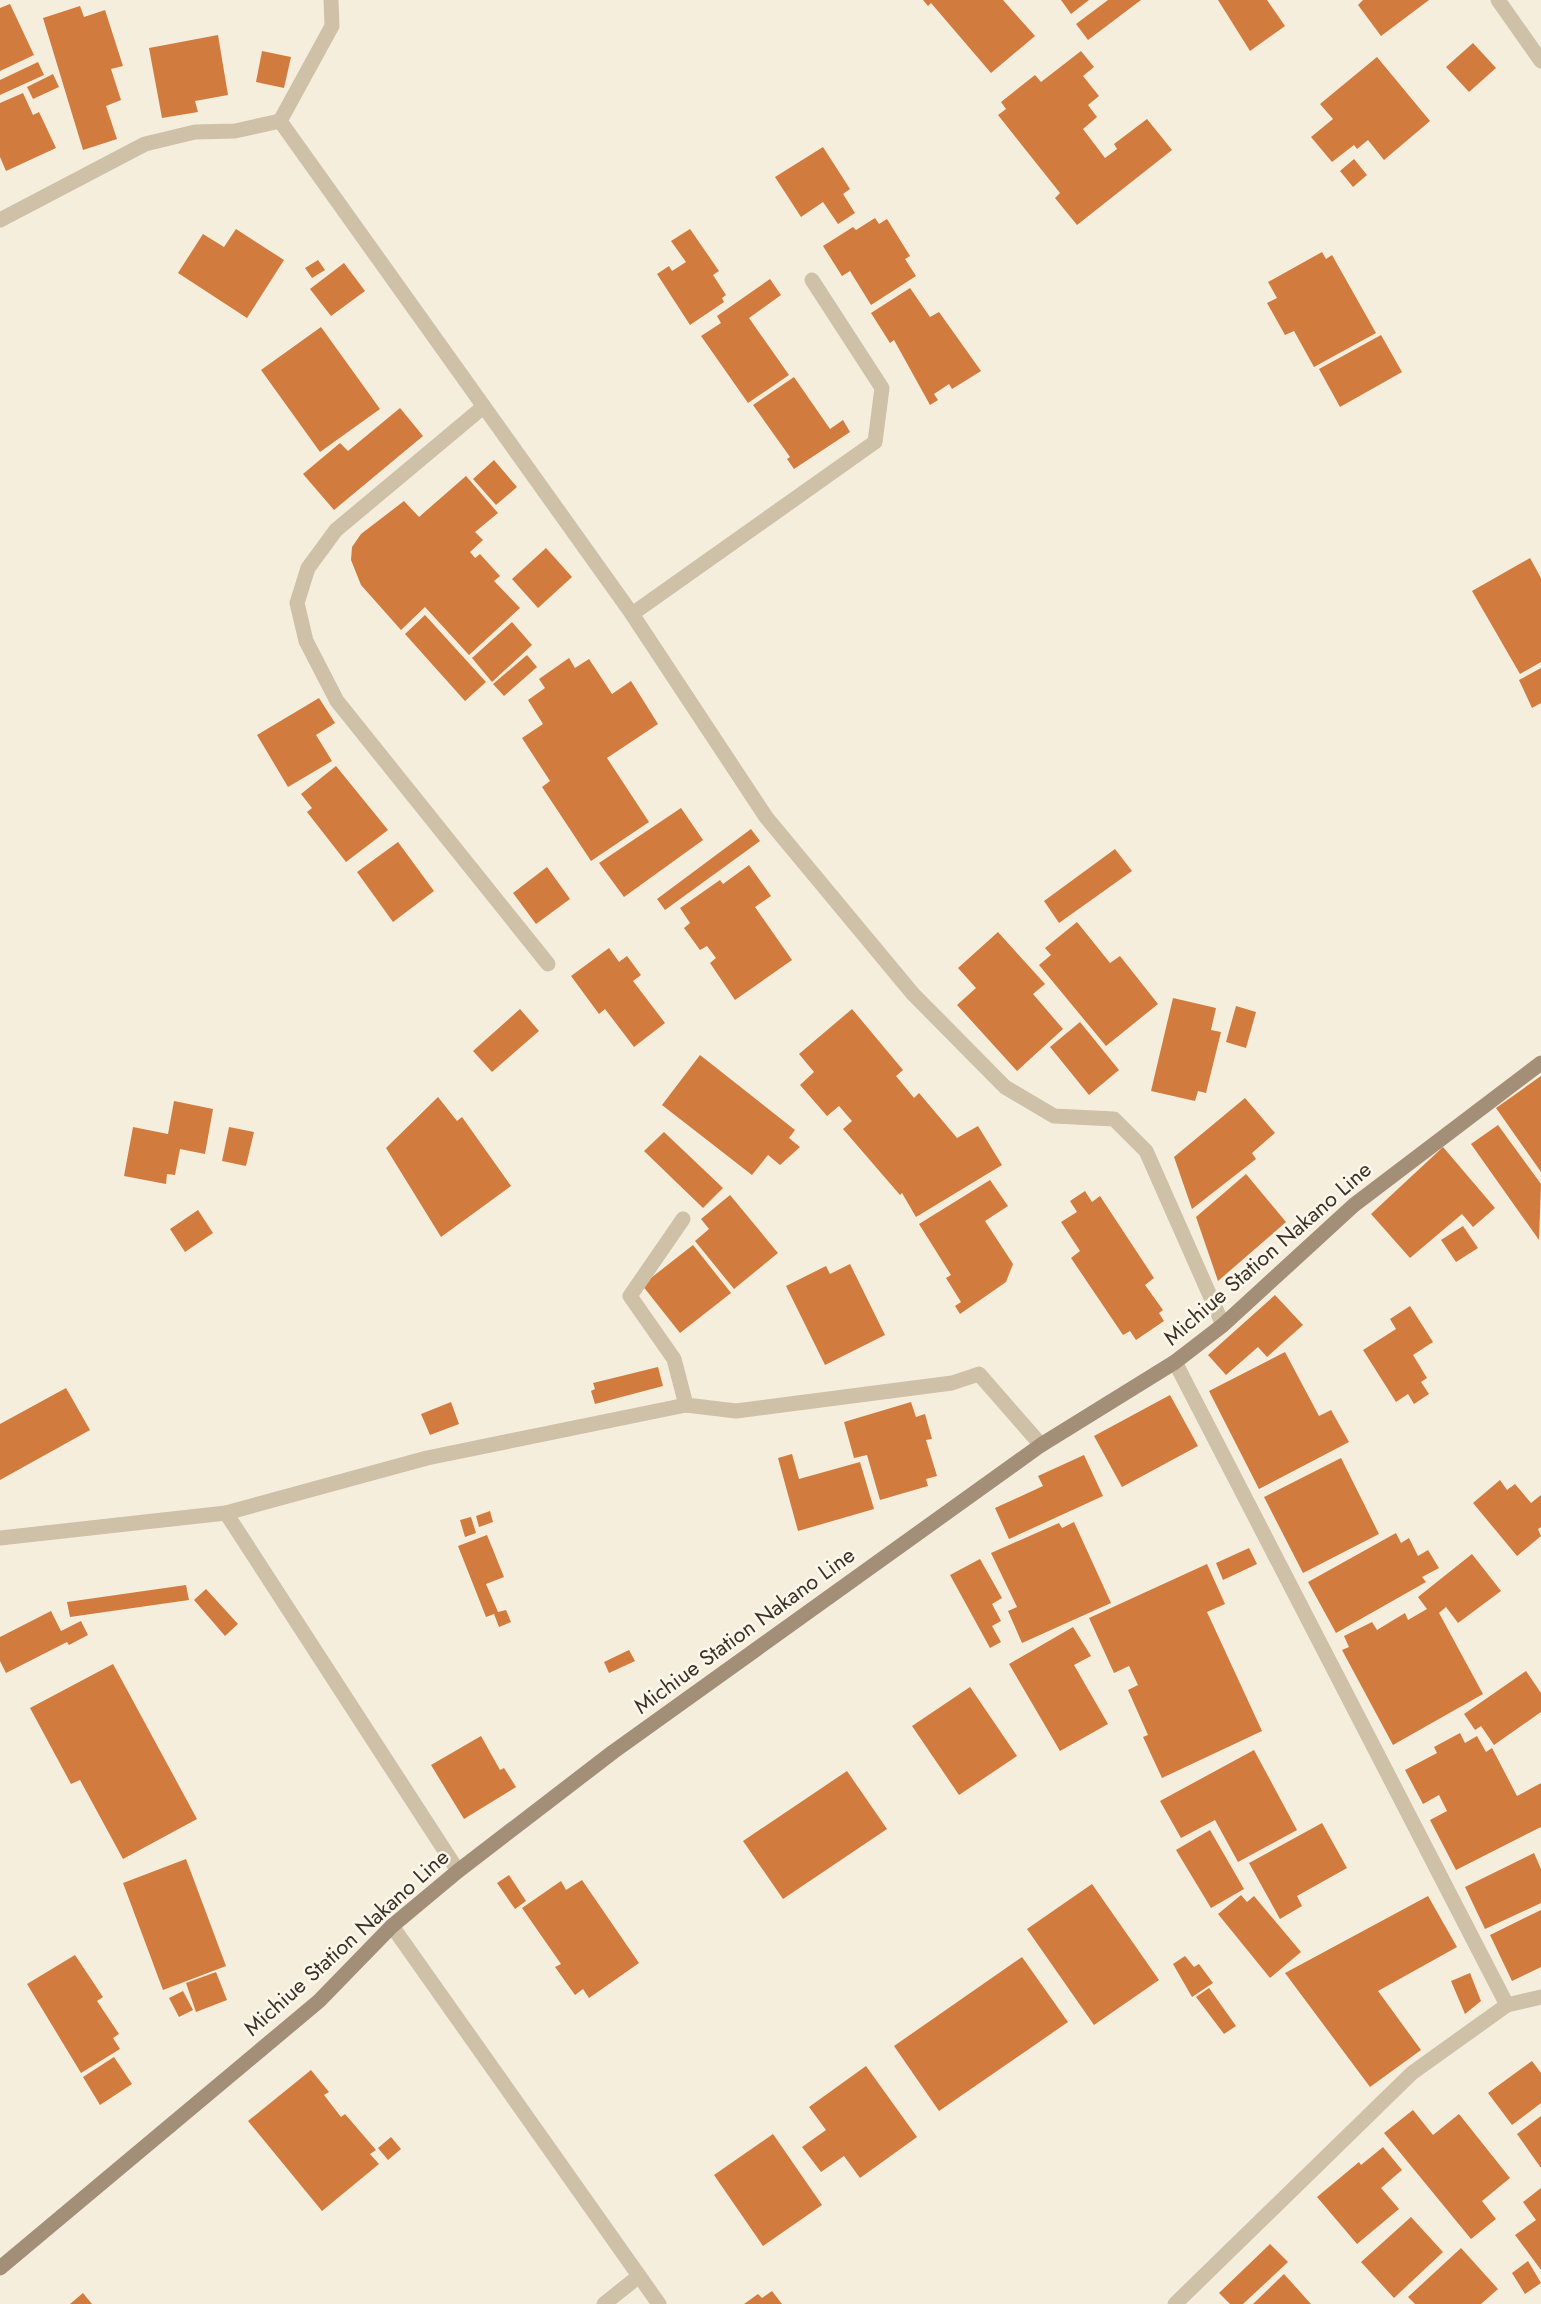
<svg xmlns="http://www.w3.org/2000/svg" width="1541" height="2304" font-family="Jost,sans-serif">
<rect width="100%" height="100%" fill="#f5eedd"/>
<!-- building -->
<g fill="#d27b3f">
<path d="M923,0H1003L1035,36L991,73L931,3L928,6Z"/>
<path d="M1061,0H1089L1071,14Z"/>
<path d="M1108,0H1141L1088,40L1076,24Z"/>
<path d="M1218,0H1267L1285,26L1250,51Z"/>
<path d="M1363,0H1429L1381,36L1358,5Z"/>
<path d="M10,4L34,55L0,71V8Z"/>
<path d="M80,6L84,17L105,10L123,66L111,69L121,100L106,106L117,139L83,150L43,18Z"/>
<path d="M218,35L228,95L195,101L198,112L162,118L149,48Z"/>
<path d="M1473,43L1496,68L1469,92L1446,67Z"/>
<path d="M262,51L291,57L284,88L256,82Z"/>
<path d="M1081,51L1094,67L1083,76L1099,96L1088,105L1097,117L1083,129L1105,158L1117,149L1114,144L1147,119L1172,150L1077,225L1055,198L1060,193L998,115L1006,109L1001,102L1035,75L1041,82Z"/>
<path d="M1377,57L1430,121L1384,160L1368,140L1357,149L1354,145L1332,162L1311,137L1333,119L1320,104Z"/>
<path d="M38,62L44,75L0,95V80Z"/>
<path d="M53,74L59,87L33,99L27,87Z"/>
<path d="M23,93L33,115L39,112L56,148L6,171L0,157V103Z"/>
<path d="M823,147L850,189L843,194L855,213L838,224L823,202L801,217L775,177Z"/>
<path d="M1354,159L1367,175L1353,187L1340,171Z"/>
<path d="M875,218L879,224L887,219L910,256L905,259L916,276L871,305L850,271L842,276L823,246L853,227L856,230Z"/>
<path d="M236,229L284,260L247,318L178,273L203,234L224,247Z"/>
<path d="M690,229L719,271L713,275L726,295L722,298L724,302L690,325L657,274L669,266L672,271L686,262L671,241Z"/>
<path d="M1322,252L1326,259L1332,255L1376,333L1314,367L1294,331L1285,335L1267,303L1277,298L1268,282Z"/>
<path d="M318,260L325,270L312,278L305,268Z"/>
<path d="M344,263L365,291L331,316L310,289Z"/>
<path d="M770,279L781,295L749,318L789,375L748,403L701,336L721,323L717,316Z"/>
<path d="M910,288L930,317L939,312L981,371L952,389L949,384L934,394L938,400L930,405L894,340L890,343L871,313Z"/>
<path d="M321,327L380,409L320,452L261,370Z"/>
<path d="M1381,335L1402,372L1340,407L1319,369Z"/>
<path d="M794,377L830,429L843,420L850,432L794,469L787,459L790,457L753,405Z"/>
<path d="M400,408L423,436L334,510L303,474L340,443L348,451Z"/>
<path d="M494,460L517,487L496,505L473,479Z"/>
<path d="M466,476L498,513L475,532L483,540L470,552L475,558L480,554L500,576L494,581L520,608L469,655L425,607L401,630L361,585L351,560L352,547L361,534L404,501L419,517Z"/>
<path d="M546,548L572,577L538,608L512,579Z"/>
<path d="M1530,558L1541,578V662L1520,674L1472,591Z"/>
<path d="M425,615L486,682L465,701L405,634Z"/>
<path d="M512,622L532,645L492,682L472,658Z"/>
<path d="M527,655L537,667L504,696L493,684Z"/>
<path d="M569,658L575,668L589,659L612,694L631,681L658,724L607,758L649,822L591,861L542,787L550,781L522,738L543,724L528,700L545,688L539,679Z"/>
<path d="M1541,668V703L1532,708L1519,680Z"/>
<path d="M319,698L335,723L316,735L332,761L288,787L257,735Z"/>
<path d="M336,766L388,830L346,862L307,812L312,808L301,794Z"/>
<path d="M681,808L703,840L624,897L599,863Z"/>
<path d="M751,829L760,841L665,910L657,899Z"/>
<path d="M398,842L434,891L393,922L357,872Z"/>
<path d="M1115,849L1132,871L1059,923L1044,901Z"/>
<path d="M749,865L771,896L755,907L792,960L735,1000L710,963L716,958L707,946L700,950L684,928L690,923L680,908L720,880L723,884Z"/>
<path d="M547,867L570,899L536,924L513,893Z"/>
<path d="M1077,922L1110,963L1120,956L1158,1004L1106,1046L1039,965L1051,955L1045,948Z"/>
<path d="M998,932L1045,984L1033,994L1063,1029L1017,1071L957,1005L976,988L958,968Z"/>
<path d="M609,948L619,962L627,956L641,975L633,981L665,1023L634,1047L605,1009L599,1014L571,976Z"/>
<path d="M1173,998L1216,1008L1211,1030L1221,1032L1206,1093L1198,1091L1195,1101L1151,1091Z"/>
<path d="M1236,1006L1256,1012L1246,1048L1226,1042Z"/>
<path d="M520,1009L539,1031L492,1072L473,1051Z"/>
<path d="M852,1009L903,1070L896,1076L914,1098L919,1093L957,1138L978,1126L1002,1165L916,1217L902,1193L900,1195L843,1129L852,1121L839,1106L827,1116L800,1085L814,1072L799,1054Z"/>
<path d="M1080,1022L1119,1070L1089,1095L1050,1047Z"/>
<path d="M700,1055L795,1130L789,1138L800,1147L780,1165L768,1155L752,1175L662,1105Z"/>
<path d="M1541,1076V1172L1496,1108Z"/>
<path d="M438,1097L457,1121L462,1117L511,1186L441,1237L386,1148Z"/>
<path d="M1245,1098L1275,1133L1252,1153L1256,1159L1192,1209L1174,1157Z"/>
<path d="M174,1101L213,1109L205,1154L180,1149L175,1175L167,1174L166,1184L124,1176L133,1127L168,1134Z"/>
<path d="M1498,1125L1541,1184L1539,1240L1471,1144Z"/>
<path d="M229,1127L254,1132L246,1166L222,1161Z"/>
<path d="M664,1132L723,1188L703,1208L644,1151Z"/>
<path d="M1443,1147L1495,1208L1473,1227L1462,1214L1410,1258L1371,1214Z"/>
<path d="M1246,1174L1286,1222L1218,1281L1196,1217Z"/>
<path d="M990,1180L1008,1206L985,1221L1013,1264L1006,1282L960,1314L955,1306L961,1302L946,1278L951,1275L919,1224Z"/>
<path d="M1085,1191L1092,1202L1100,1196L1154,1278L1145,1285L1163,1310L1159,1313L1164,1321L1136,1340L1130,1331L1123,1335L1071,1258L1080,1251L1061,1222L1077,1212L1070,1201Z"/>
<path d="M730,1195L778,1253L734,1289L695,1241L709,1229L701,1219Z"/>
<path d="M198,1210L213,1233L185,1252L170,1229Z"/>
<path d="M1463,1226L1478,1248L1456,1262L1441,1240Z"/>
<path d="M693,1245L731,1293L680,1333L642,1285Z"/>
<path d="M850,1264L885,1335L825,1365L786,1286L826,1266L830,1274Z"/>
<path d="M1275,1295L1303,1325L1267,1357L1258,1347L1226,1375L1208,1355Z"/>
<path d="M1410,1306L1433,1342L1413,1355L1427,1378L1421,1382L1429,1394L1414,1404L1408,1394L1396,1402L1363,1350L1396,1329L1390,1319Z"/>
<path d="M1285,1352L1319,1416L1331,1410L1349,1442L1259,1489L1209,1391Z"/>
<path d="M658,1367L663,1386L595,1404L591,1391L595,1389L593,1383Z"/>
<path d="M66,1388L90,1430L0,1480V1424Z"/>
<path d="M1170,1395L1198,1446L1122,1487L1094,1436Z"/>
<path d="M451,1402L459,1424L430,1435L421,1414Z"/>
<path d="M911,1402L916,1417L925,1414L932,1439L926,1440L937,1476L926,1479L928,1486L880,1500L867,1455L854,1458L844,1422Z"/>
<path d="M792,1454L799,1479L860,1462L874,1509L798,1531L778,1458Z"/>
<path d="M1084,1455L1103,1496L1009,1539L995,1508L1043,1486L1038,1476Z"/>
<path d="M1341,1458L1379,1534L1303,1573L1264,1497Z"/>
<path d="M1500,1480L1507,1490L1515,1484L1531,1503L1541,1495V1527L1538,1529L1541,1536L1517,1556L1473,1503Z"/>
<path d="M490,1511L493,1522L479,1527L476,1516Z"/>
<path d="M471,1517L476,1533L465,1537L460,1520Z"/>
<path d="M1074,1522L1111,1603L1022,1643L1008,1611L1017,1607L991,1553L1059,1523L1062,1528Z"/>
<path d="M1396,1533L1401,1543L1409,1538L1418,1556L1428,1550L1439,1568L1422,1577L1426,1582L1336,1633L1308,1582Z"/>
<path d="M487,1535L504,1577L486,1584L498,1612L506,1610L511,1622L499,1627L494,1614L486,1617L458,1546Z"/>
<path d="M1249,1548L1257,1564L1223,1580L1216,1563Z"/>
<path d="M1472,1554L1501,1591L1458,1623L1446,1607L1439,1613L1483,1694L1393,1745L1342,1650L1349,1647L1344,1636L1372,1622L1377,1630L1405,1613L1408,1620L1427,1609L1418,1597Z"/>
<path d="M980,1559L1002,1598L992,1604L1001,1621L992,1626L1001,1642L990,1648L950,1575Z"/>
<path d="M1207,1564L1225,1604L1207,1612L1262,1731L1162,1778L1143,1737L1148,1735L1128,1690L1138,1685L1129,1666L1114,1673L1089,1618Z"/>
<path d="M186,1585L189,1600L70,1617L67,1602Z"/>
<path d="M206,1589L238,1624L225,1636L194,1600Z"/>
<path d="M51,1611L61,1631L81,1621L88,1635L69,1645L67,1642L6,1673L0,1661V1637Z"/>
<path d="M1073,1627L1091,1656L1074,1665L1108,1724L1060,1751L1009,1664Z"/>
<path d="M629,1650L635,1661L609,1673L604,1662Z"/>
<path d="M113,1664L197,1819L123,1859L80,1780L71,1784L30,1708Z"/>
<path d="M1526,1671L1541,1693V1712L1494,1745L1481,1726L1475,1730L1464,1714Z"/>
<path d="M970,1687L1017,1756L959,1795L912,1726Z"/>
<path d="M1460,1733L1465,1743L1477,1736L1486,1752L1492,1748L1517,1796L1541,1783V1827L1456,1870L1430,1820L1447,1811L1439,1795L1423,1804L1405,1770L1437,1753L1434,1747Z"/>
<path d="M481,1736L500,1770L504,1768L516,1787L464,1819L431,1765Z"/>
<path d="M1254,1750L1297,1830L1238,1862L1215,1820L1181,1838L1160,1801Z"/>
<path d="M847,1771L887,1829L783,1899L743,1841Z"/>
<path d="M1322,1823L1347,1868L1297,1896L1302,1906L1280,1919L1249,1863Z"/>
<path d="M1210,1830L1244,1889L1211,1908L1176,1850Z"/>
<path d="M1534,1853L1541,1869V1903L1485,1929L1465,1887Z"/>
<path d="M186,1859L226,1966L163,1990L123,1883Z"/>
<path d="M509,1875L526,1901L515,1909L497,1883Z"/>
<path d="M582,1880L639,1963L589,1998L583,1989L575,1995L555,1967L561,1964L522,1908L561,1881L566,1890Z"/>
<path d="M1092,1884L1159,1980L1094,2025L1027,1929Z"/>
<path d="M1241,1895L1247,1902L1254,1896L1301,1952L1270,1978L1218,1914Z"/>
<path d="M1428,1896L1457,1947L1378,1991L1421,2050L1370,2087L1285,1973Z"/>
<path d="M1541,1910V1967L1512,1981L1490,1935Z"/>
<path d="M75,1955L103,1997L97,2001L119,2034L113,2038L120,2049L81,2073L27,1984Z"/>
<path d="M1185,1956L1194,1967L1199,1964L1213,1983L1192,1997L1173,1964Z"/>
<path d="M1022,1957L1068,2022L939,2111L894,2046Z"/>
<path d="M216,1972L227,2000L196,2012L186,1983Z"/>
<path d="M1470,1973L1481,2001L1465,2014L1451,1981Z"/>
<path d="M1209,1988L1236,2026L1224,2034L1196,1997Z"/>
<path d="M183,1991L193,2010L179,2017L169,1998Z"/>
<path d="M114,2057L132,2084L100,2105L83,2077Z"/>
<path d="M1532,2061L1541,2073V2103L1512,2125L1488,2093Z"/>
<path d="M866,2066L917,2137L860,2178L844,2156L821,2172L802,2147L826,2130L809,2107Z"/>
<path d="M311,2070L329,2092L324,2095L341,2117L345,2114L376,2150L370,2154L379,2164L322,2211L248,2121Z"/>
<path d="M1413,2110L1433,2135L1459,2114L1510,2178L1482,2201L1496,2219L1471,2239L1384,2133Z"/>
<path d="M1541,2116V2168L1517,2134Z"/>
<path d="M773,2134L822,2205L763,2246L714,2175Z"/>
<path d="M391,2137L401,2149L388,2160L378,2148Z"/>
<path d="M1383,2147L1402,2170L1381,2188L1399,2209L1357,2244L1317,2197L1359,2162L1361,2165Z"/>
<path d="M1541,2188V2270L1515,2235L1536,2220L1523,2202Z"/>
<path d="M1411,2217L1443,2252L1394,2298L1361,2262Z"/>
<path d="M1270,2244L1288,2262L1243,2304H1230L1219,2293Z"/>
<path d="M1461,2248L1498,2289L1481,2304H1415L1408,2297Z"/>
<path d="M1528,2261L1541,2283L1525,2294L1512,2273Z"/>
<path d="M1284,2274L1311,2304H1253Z"/>
<path d="M772,2291L782,2304H744L758,2294L762,2298Z"/>
<path d="M83,2293L92,2304H70Z"/>
</g>
<g fill="none" stroke-linecap="round" stroke-linejoin="round">
<!-- service -->
<path stroke="#cfc0a8" stroke-width="15" d="M604,2304L639,2276"/>
<!-- minor -->
<g stroke="#cfc0a8" stroke-width="15">
<path d="M1498,0L1541,61"/>
<path d="M280,121L632,614L766,817L913,994L1005,1087L1054,1116L1114,1119L1146,1151L1223,1325"/>
<path d="M0,220L145,144L195,132L235,131L280,121L332,26L331,0"/>
<path d="M482,408L336,530L308,568L297,603L306,641L337,701L548,964"/>
<path d="M632,614L875,442L882,388L812,280"/>
<path d="M683,1219L630,1296L674,1359L686,1405"/>
<path d="M1175,1362L1507,2005"/>
<path d="M226,1513L458,1871"/>
<path d="M0,1538L226,1513L427,1458L686,1405L736,1411L952,1383L979,1374L1041,1445"/>
<path d="M392,1926L659,2304"/>
<path d="M1175,2304L1412,2073L1507,2005L1541,1997"/>
</g>
<!-- secondary -->
<path stroke="#a38f78" stroke-width="15" d="M0,2268L319,2001L392,1926L458,1871L613,1752L1041,1445L1175,1362L1223,1325L1354,1205L1541,1063"/>
</g>
<g text-anchor="middle" stroke-width="5" stroke-linejoin="round" paint-order="stroke">
<!-- street labels -->
<g font-size="22" fill="#3b3129" stroke="#fcf7eb">
<text transform="translate(1267 1253) rotate(-41)" y="8">Michiue Station Nakano Line</text>
<text transform="translate(744 1630) rotate(-36)" y="8">Michiue Station Nakano Line</text>
<text transform="translate(346 1942) rotate(-42)" y="8">Michiue Station Nakano Line</text>
</g>
</g>
</svg>
